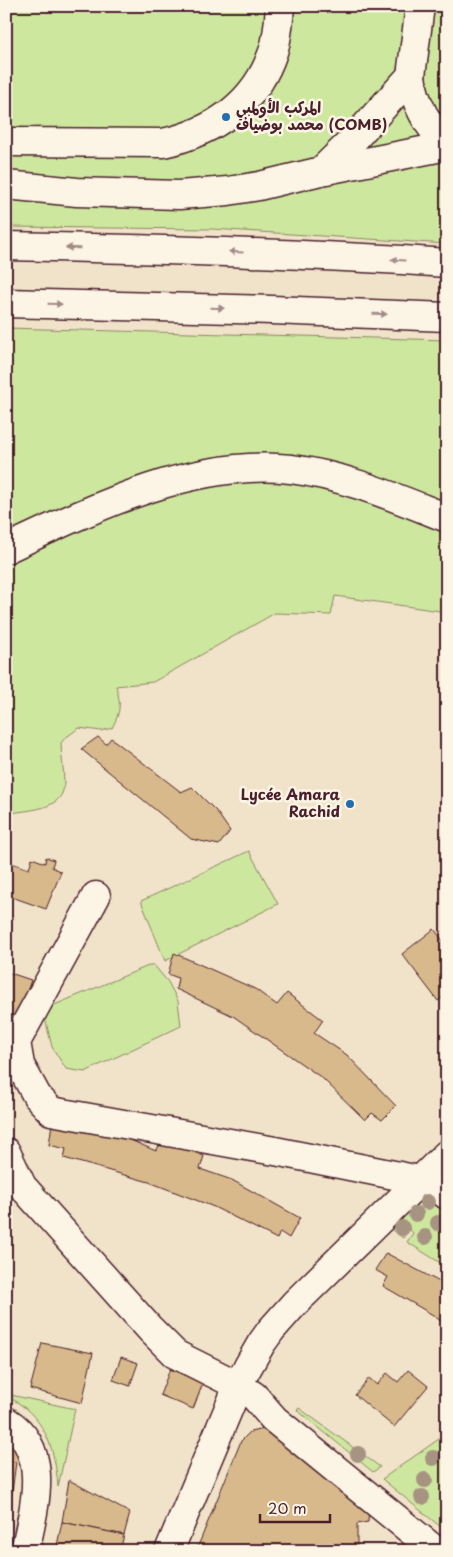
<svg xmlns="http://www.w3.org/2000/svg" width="453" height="1557" font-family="'Playpen Sans','Playpen Sans Arabic',sans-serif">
<rect width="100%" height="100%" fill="#f1e3ca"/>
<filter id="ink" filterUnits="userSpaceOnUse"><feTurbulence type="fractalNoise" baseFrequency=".02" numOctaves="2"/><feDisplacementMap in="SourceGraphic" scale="10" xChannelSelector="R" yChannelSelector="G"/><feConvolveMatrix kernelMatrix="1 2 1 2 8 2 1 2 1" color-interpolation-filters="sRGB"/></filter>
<g filter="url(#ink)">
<!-- green -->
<g fill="#cde89e" stroke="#8c8464">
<path d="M6,6H447V244L212,229L6,227Z"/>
<path d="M6,328L447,340V612L335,596L331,615L275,613L153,682L116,686C121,704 121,711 112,728L101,731L79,728L65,738L61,743C61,757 64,769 64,782C65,812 27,809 6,814Z"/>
<path d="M249,851L278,904L165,961L141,901Z"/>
<path d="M153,964L168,982L178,1001L181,1026L85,1072L66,1069L52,1047L45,1018L52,1006Z"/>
<path d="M425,1192L447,1203V1267L407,1242L413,1233L409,1229L403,1238L389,1228Z"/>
<path d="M6,1394L75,1409L58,1487C55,1447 44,1414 6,1396Z"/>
<path d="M299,1408L380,1467L373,1472L297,1410Z"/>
<path d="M446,1434L447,1522L442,1528L382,1479Z"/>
</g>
<!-- building -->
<g fill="#d7b98b" stroke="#4a1f2b">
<path d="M98,737L106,744L111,738L181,792L192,787L216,811L230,831L219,845L191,839L81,749Z"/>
<path d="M46,857L54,860L52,867L61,872L46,909L6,895V861L29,869L32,858L45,863Z"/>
<path d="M434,929L447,946V994L438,1001L402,954Z"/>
<path d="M174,953L255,989L277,1005L287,993L323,1020L314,1033L347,1055L396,1106L382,1120L372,1113L365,1120L322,1078L233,1016L176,989L178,978L168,974Z"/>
<path d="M7,972L31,980L18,1021L6,1019Z"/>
<path d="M52,1123L128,1139L156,1151L162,1140L204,1156L200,1169L232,1180L300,1218L289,1238L280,1232L277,1239L214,1207L149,1182L64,1158L66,1149L49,1145Z"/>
<path d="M386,1253L447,1286V1326L433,1315L383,1286L388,1277L375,1270Z"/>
<path d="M42,1343L93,1353L82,1403L30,1389Z"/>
<path d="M121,1357L138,1363L130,1386L113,1380Z"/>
<path d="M170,1369L203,1383L193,1409L160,1395Z"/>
<path d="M408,1370L428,1386L394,1427L355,1395L369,1378L377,1385L387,1373L398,1382Z"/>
<path d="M264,1429L276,1435L369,1507L368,1522L357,1524V1551H196L241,1441L250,1432Z"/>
<path d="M6,1439H8L16,1449L21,1463L6,1461Z"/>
<path d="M6,1461L16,1462L12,1492L6,1491Z"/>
<path d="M69,1480L130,1513L124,1535L62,1522Z"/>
<path d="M6,1491L12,1492L9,1509H6Z"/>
<path d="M62,1522L124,1535L120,1551L56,1550Z"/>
</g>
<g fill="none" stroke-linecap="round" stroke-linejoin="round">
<!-- minor casing -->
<g stroke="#4a1f2b" stroke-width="31">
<g id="minor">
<path d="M411,76C414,102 428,127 447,145"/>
<path d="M6,142L163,143C214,132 256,103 273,52C278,37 279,21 280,6"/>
<path d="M321,171L447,146"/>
<path d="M6,185L77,192L179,195L228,191L259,186L321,171L355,138L411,76L420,6"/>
<path d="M6,549C91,509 195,458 291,469C346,476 396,498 447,518"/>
<path d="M96,896L16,1042L20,1065L37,1096L51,1111L275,1151L419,1180L447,1195"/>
<path d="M6,1152L22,1186L150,1329L175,1354L239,1386L254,1396L274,1419L436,1551"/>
<path d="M6,1421C52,1449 34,1508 25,1551"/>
<path d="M169,1551L241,1379L261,1344L271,1330L295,1303L447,1154"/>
</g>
</g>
<!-- highway casing -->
<g stroke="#4a1f2b" stroke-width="31">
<g id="highway">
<path d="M6,246C153,249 300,253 447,263"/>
<path d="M6,303L272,310L447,317"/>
</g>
</g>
<!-- minor -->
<use href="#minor" stroke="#fcf5e5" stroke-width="28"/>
<!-- highway -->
<use href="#highway" stroke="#fcf5e5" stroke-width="28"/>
</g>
<!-- trees -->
<g fill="#a79382">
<circle cx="427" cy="1202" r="8"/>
<circle cx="416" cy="1214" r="8"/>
<circle cx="438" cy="1223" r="8"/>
<circle cx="402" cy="1228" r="8"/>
<circle cx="425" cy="1237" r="8"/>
<circle cx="358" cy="1454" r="8"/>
<circle cx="433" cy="1458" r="8"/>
<circle cx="425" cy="1480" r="8"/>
<circle cx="422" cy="1497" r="8"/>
</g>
<!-- one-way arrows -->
<defs><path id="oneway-solid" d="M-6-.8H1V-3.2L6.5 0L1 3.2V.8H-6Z" transform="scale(1.25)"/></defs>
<g fill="#a38a88">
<use href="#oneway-solid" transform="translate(73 248) rotate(-179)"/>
<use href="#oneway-solid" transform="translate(236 252) rotate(-177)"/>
<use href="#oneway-solid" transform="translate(398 260) rotate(-176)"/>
<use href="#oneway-solid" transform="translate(55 304) rotate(1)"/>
<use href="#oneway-solid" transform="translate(217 308) rotate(2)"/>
<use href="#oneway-solid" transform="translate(380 314) rotate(2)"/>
</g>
</g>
<!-- markers -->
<g fill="#1f6fb2" stroke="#fcf5e5" stroke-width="2">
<circle cx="226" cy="117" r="5"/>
<circle cx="350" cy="804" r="5"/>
</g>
<g text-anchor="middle" stroke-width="5" stroke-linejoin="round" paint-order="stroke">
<!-- poi labels -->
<g font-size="15" font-weight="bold" fill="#4a1f2b" stroke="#fcf5e5" text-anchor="start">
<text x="236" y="113">المركب الأولمبي<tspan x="236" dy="17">محمد بوضياف (COMB)</tspan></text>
<text x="340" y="800" text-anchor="end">Lycée Amara<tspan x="340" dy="17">Rachid</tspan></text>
</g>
</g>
<!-- margin -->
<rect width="453" height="1557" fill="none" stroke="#fcf5e5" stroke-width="25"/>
<rect x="12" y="12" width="428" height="1532" fill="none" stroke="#4a1f2b" stroke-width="2" filter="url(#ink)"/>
<!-- scale -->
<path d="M260 1514v8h70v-8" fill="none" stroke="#4a1f2b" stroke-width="2.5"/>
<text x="268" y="1514" font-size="15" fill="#4a1f2b" stroke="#fcf5e5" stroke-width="4" paint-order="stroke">20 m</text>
</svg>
